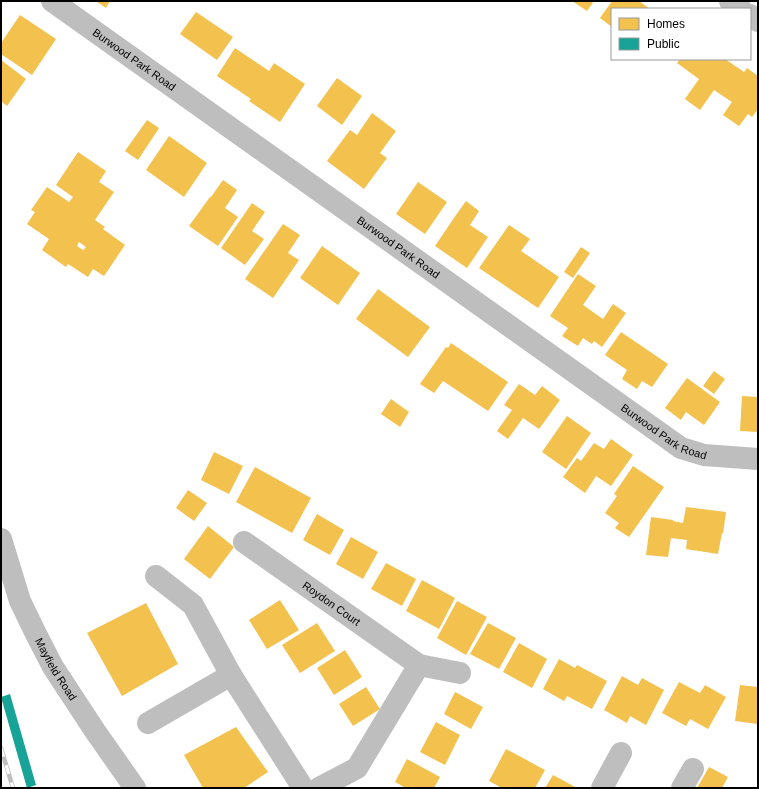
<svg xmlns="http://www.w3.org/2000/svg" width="759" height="789" font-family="Arial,sans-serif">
<rect width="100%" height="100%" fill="#fff"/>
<!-- homes -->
<g fill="#f2c14e" fill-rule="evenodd">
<path d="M96,1H110L106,8Z"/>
<path d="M572,1H594L587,11Z"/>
<path d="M612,1H639L650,9H612V27L600,18Z"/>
<path d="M196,12L233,37L217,60L180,34Z"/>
<path d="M20,15L56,39L32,75L1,54V43Z"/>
<path d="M235,48L269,71L274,63L305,84L280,122L249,101L251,99L217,76Z"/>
<path d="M680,59H725L744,72L747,68L758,76V109L752,117L748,114L739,126L723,115L732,102L714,90L700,110L685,99L699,79L677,63Z"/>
<path d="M1,60L26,79L7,106L1,101Z"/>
<path d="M337,78L362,96L342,125L317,106Z"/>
<path d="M372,113L396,131L380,153L387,158L364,189L327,161L350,130L357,135Z"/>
<path d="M147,120L159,128L138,160L125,151Z"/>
<path d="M169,136L207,163L184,197L146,170Z"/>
<path d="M78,152L106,171L99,182L114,192L95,220L105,227L103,229L125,245L104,276L93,269L88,277L68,264L66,267L42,250L49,239L27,224L35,212L31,210L47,187L69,202L73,197L56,185ZM79,242L86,247L83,250L77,246Z"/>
<path d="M223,180L237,190L225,208L238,217L218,246L189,226L210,197H211Z"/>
<path d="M418,182L447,202L425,234L396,214Z"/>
<path d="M466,201L479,211L470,225L488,237L467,268L435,246L456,215Z"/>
<path d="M252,203L265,212L252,231L264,239L245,265L221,248Z"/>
<path d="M283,224L300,235L288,253L299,260L273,298L245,279Z"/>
<path d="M509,225L530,239L521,251L559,277L538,308L479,268Z"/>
<path d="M322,246L360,273L338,305L300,278Z"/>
<path d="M581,247L590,253L573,278L564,272Z"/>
<path d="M578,274L596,286L583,305L603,319L613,304L626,313L602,347L594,341L592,344L583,338L578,346L562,336L568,328L550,316Z"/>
<path d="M378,289L430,327L408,357L356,319Z"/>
<path d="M621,332L668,364L652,387L642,381L637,389L622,379L627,370L605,355Z"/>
<path d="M451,343L508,382L488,411L443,381L434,393L420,384L446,347L448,348Z"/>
<path d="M714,371L725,379L714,394L703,386Z"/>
<path d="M687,378L720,402L704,425L686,412L681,420L665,408Z"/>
<path d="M519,384L535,395L542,386L560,400L539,429L523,418L508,439L497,431L512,410L504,405Z"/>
<path d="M742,396L758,397V432L740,431Z"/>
<path d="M391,399L409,412L400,427L381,414Z"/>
<path d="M567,416L591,433L566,469L542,452Z"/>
<path d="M611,439L633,455L611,486L596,476L585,493L563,477L577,458L581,461L594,443L604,449Z"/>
<path d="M214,452L243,466L229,494L201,480Z"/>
<path d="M633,466L664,487L629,537L615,528L619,523L605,513L617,496L614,494Z"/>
<path d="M255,467L311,498L292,533L236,502Z"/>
<path d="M188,490L207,503L194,521L176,508Z"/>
<path d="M686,507L726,512L723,534L722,533L718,554L686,549L687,540L671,538L668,557L646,555L651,517L673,520V521L683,523Z"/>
<path d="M317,514L344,530L330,555L303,540Z"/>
<path d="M208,526L234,547L210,579L184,559Z"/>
<path d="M351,537L378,552L363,579L336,564Z"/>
<path d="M386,563L416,579L402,606L371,589Z"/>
<path d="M422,580L455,598L439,629L406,611Z"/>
<path d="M280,600L299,630L267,649L249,620Z"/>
<path d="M457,601L487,617L466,655L437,638Z"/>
<path d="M146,603L178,664L122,696L87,633Z"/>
<path d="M317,623L335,651L300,673L282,645Z"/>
<path d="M488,623L516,638L499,669L470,654Z"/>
<path d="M519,643L547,659L532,688L503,672Z"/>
<path d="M345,650L362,677L334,695L317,668Z"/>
<path d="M559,659L575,668L577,665L607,681L592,709L567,696L564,701L543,689Z"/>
<path d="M622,676L638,685L642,678L664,690L646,725L630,716L627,723L604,710Z"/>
<path d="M679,682L700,693L705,685L726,697L708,729L690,719L686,726L662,713Z"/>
<path d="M740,685L758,687V716L757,724L735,721Z"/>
<path d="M366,687L380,709L353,726L339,704Z"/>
<path d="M455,692L483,707L471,729L444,714Z"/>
<path d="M436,722L460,735L445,765L420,752Z"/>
<path d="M236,727L268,772L244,788H203L184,755Z"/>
<path d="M506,749L545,770L535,788H502L489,781Z"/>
<path d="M407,759L440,777L434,788H406L395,782Z"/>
<path d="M709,767L728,777L722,788H697Z"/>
<path d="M553,775L577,788H545Z"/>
</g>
<!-- public -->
<path fill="#17a398" d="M10,694L36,785L27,788L1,697Z"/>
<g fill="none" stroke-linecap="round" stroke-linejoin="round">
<!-- minor -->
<g stroke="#bebebe" stroke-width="22">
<path id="s1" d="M52,1L681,448L704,455L758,459"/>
<path d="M730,1L741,9"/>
<path d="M750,15L758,21"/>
<path id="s2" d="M1,539L20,601L36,634L53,667L95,731L135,788"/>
<path id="s3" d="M244,542L419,665L460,673"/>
<path d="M156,576L193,605L231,675L303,788"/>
<path d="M148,723L231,675"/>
<path d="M319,788L357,768L419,665"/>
<path d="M602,788L621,753"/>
<path d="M682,788L693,769"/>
</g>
<!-- rail casing -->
<g stroke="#bebebe" stroke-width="4.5">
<path id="rail" d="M1,748L13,788"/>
</g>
<!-- rail -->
<use href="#rail" stroke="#fff" stroke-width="3" stroke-dasharray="9" stroke-linecap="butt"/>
</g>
<g text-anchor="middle" stroke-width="4" stroke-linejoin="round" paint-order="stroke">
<!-- street labels -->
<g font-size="11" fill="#000" stroke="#fff">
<text dy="4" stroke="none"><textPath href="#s1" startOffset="101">Burwood Park Road</textPath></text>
<text dy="4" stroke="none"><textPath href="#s1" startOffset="425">Burwood Park Road</textPath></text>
<text dy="4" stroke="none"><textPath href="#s1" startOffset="749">Burwood Park Road</textPath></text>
<text dy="4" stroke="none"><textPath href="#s3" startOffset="107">Roydon Court</textPath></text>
<text dy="4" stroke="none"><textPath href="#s2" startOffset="142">Mayfield Road</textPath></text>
</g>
</g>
<!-- border -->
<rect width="759" height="789" fill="none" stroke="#000000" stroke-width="4"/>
<!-- legend -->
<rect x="611" y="8" width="140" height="52" fill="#ffffff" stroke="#999999"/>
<rect x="619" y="18" width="20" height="12" fill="#f2c14e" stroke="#999999"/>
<text x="647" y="28" font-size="12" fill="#000000">Homes</text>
<rect x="619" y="38" width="20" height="12" fill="#17a398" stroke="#999999"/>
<text x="647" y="48" font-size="12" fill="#000000">Public</text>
</svg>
